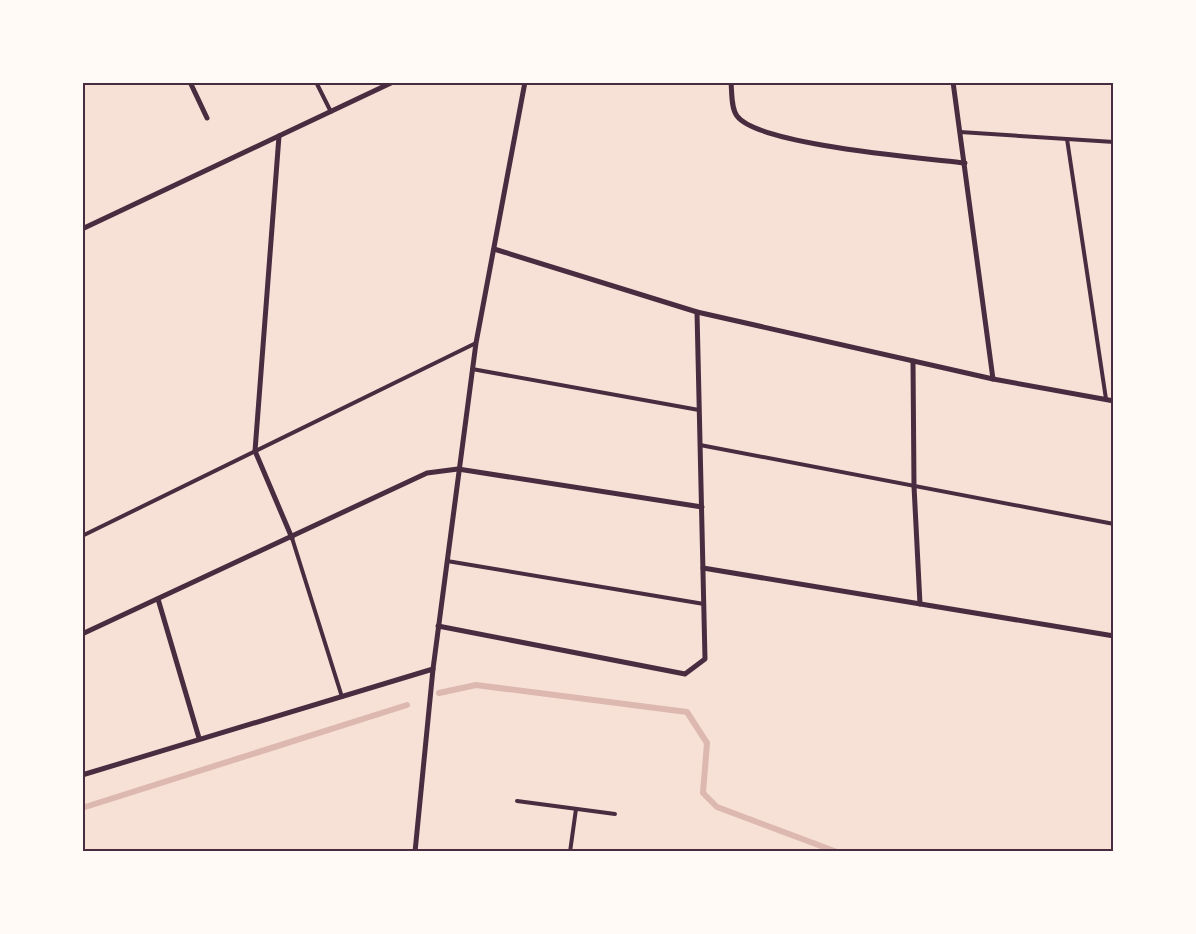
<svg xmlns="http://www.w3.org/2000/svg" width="1196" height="934" font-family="'Fira Sans',sans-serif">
<rect width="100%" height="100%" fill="#f7e1d7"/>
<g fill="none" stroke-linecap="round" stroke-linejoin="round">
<!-- stream -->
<g stroke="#dcb8b0" stroke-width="6">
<path d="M439,693L476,685L687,712L707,743L703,793L717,807L837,852"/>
<path d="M82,808L407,705"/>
</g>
<!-- service -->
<g stroke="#4a2c40" stroke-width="4">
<path d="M316,82L331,112"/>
<path d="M960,132L1114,142"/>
<path d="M1067,139L1106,399"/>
<path d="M472,369L699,410"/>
<path d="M700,445L1114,524"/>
<path d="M82,536L476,343"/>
<path d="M292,538L342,697"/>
<path d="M447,561L704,604"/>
<path d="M517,801L615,814"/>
<path d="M570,852L576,809"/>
</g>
<!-- minor -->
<g stroke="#4a2c40" stroke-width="5">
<path d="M190,82L207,118"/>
<path d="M731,82C732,93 731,108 737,116C758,145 924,158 965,163"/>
<path d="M953,82L993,379"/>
<path d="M279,136L255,451L292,538"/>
<path d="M82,229L393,82"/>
<path d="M494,249L697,312L993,379L1114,401"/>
<path d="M913,361L914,486L920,604"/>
<path d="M703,568L1114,636"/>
<path d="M158,599L199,738"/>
<path d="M438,626L685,674L705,659L697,312"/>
<path d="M82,634L427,473L458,469L702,507"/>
<path d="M82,775L433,669"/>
<path d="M415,852L433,669L476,343L525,82"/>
</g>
</g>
<!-- border -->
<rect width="1196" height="934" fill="none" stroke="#fffaf5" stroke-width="168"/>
<rect x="84" y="84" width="1028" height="766" fill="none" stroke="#4a2c40" stroke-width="2"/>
</svg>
